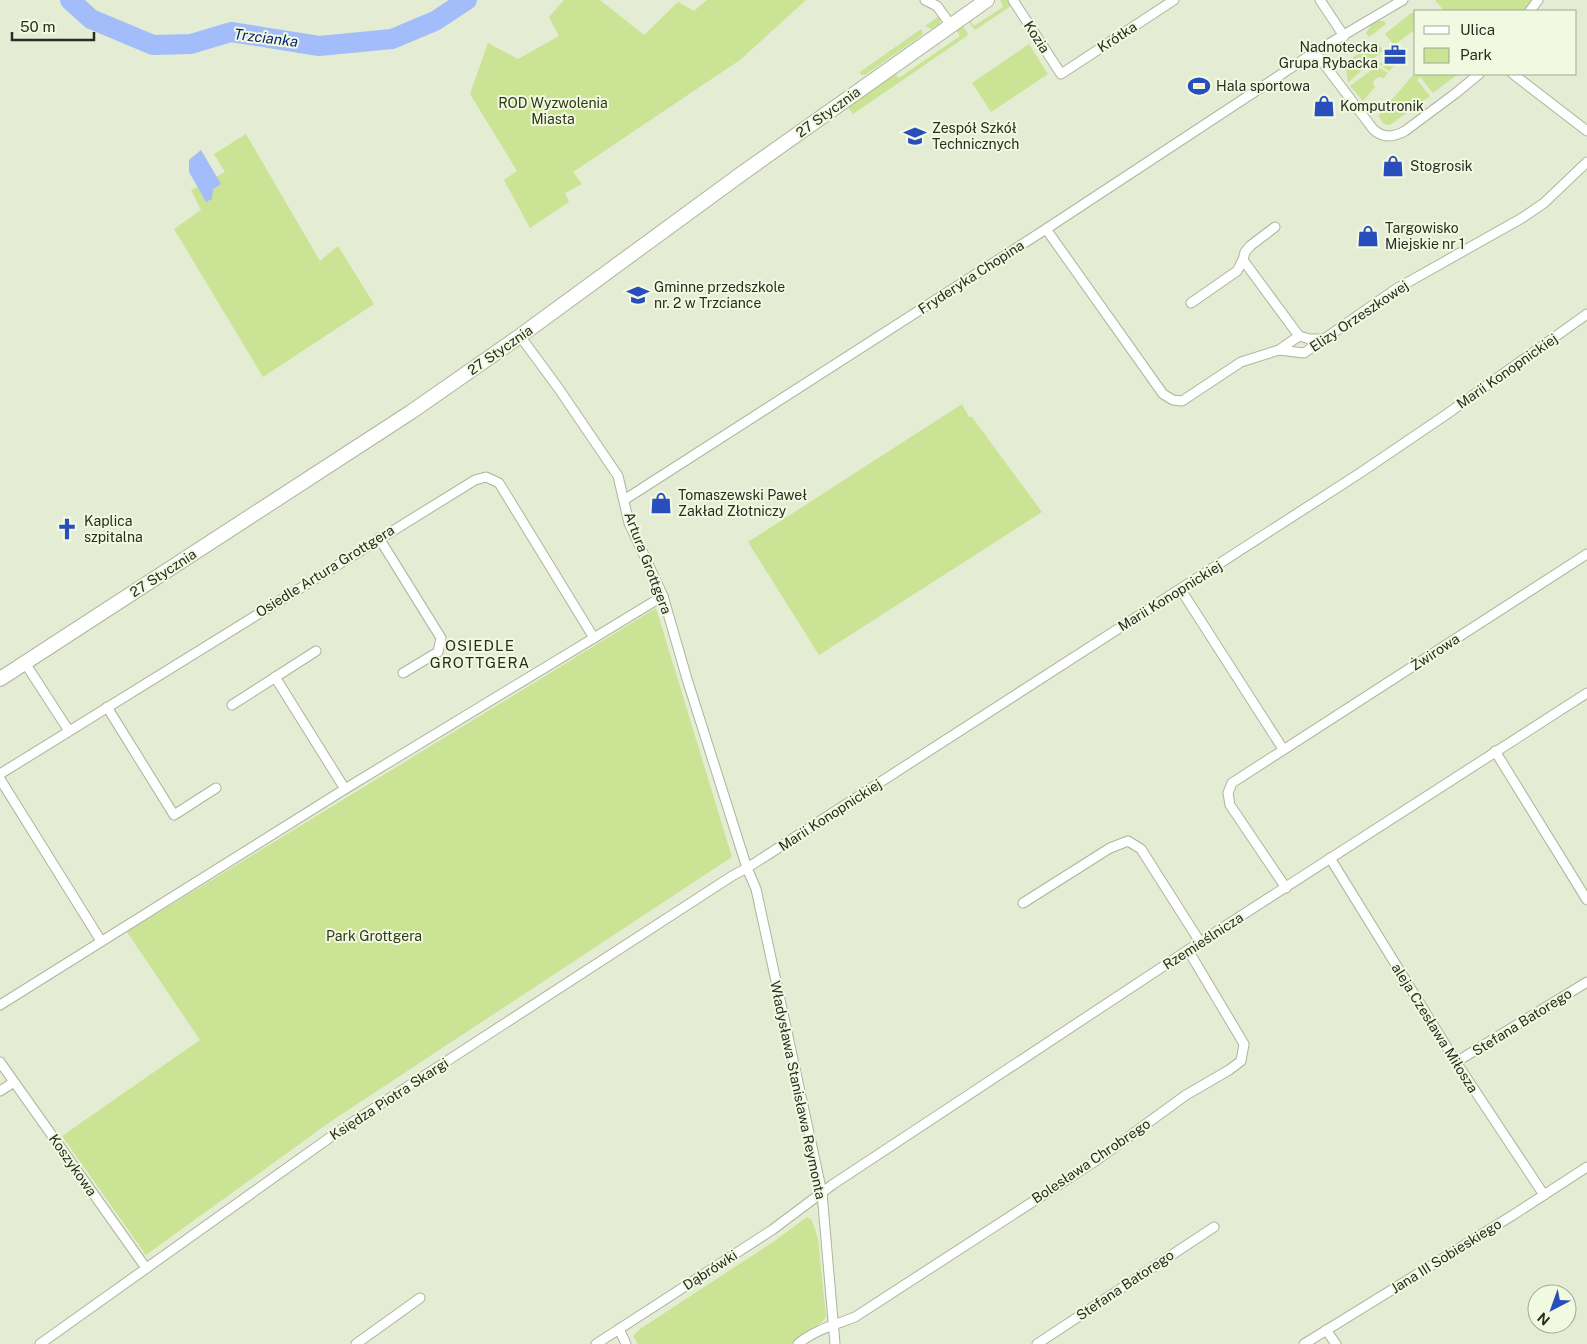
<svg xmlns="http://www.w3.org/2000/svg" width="1587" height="1344" font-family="'Public Sans',sans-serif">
<rect width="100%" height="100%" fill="#e4edd4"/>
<!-- green -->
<g fill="#cae395">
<path d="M564,0H600L644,35L678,2L694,11L707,0H806L740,60L573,172L582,184L565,193L569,202L530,228L504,180L517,171L470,94L488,43L518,59L559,36L549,17Z"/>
<path d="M1000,0H1011L1014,4L975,30L967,20L969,19L974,26L1003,7Z"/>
<path d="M1435,0H1535L1526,11H1444Z"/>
<path d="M1411,13H1416V29L1394,45L1385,34Z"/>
<path d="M939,16L941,20L939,24L931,29L925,26Z"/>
<path d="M1377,21H1384L1386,24L1369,37L1366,33L1371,25Z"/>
<path d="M961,24L968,33L967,36L853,114L849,109L848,104L893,71L899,78L960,36L955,28Z"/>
<path d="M921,29L923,33L922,35L865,75H861L860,72Z"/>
<path d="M1376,41L1383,50L1348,83L1345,63Z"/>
<path d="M1029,44L1048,74L991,112L972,83Z"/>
<path d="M1396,53L1400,59L1389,71L1379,64Z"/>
<path d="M1377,66L1388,73L1384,78L1380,77L1375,79L1373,83L1375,87L1363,101L1350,86Z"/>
<path d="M1419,74H1458L1433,93L1420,77L1417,80L1430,96L1390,125L1384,124L1378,116L1413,75L1415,76Z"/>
<path d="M246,134L320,261L338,246L374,304L263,377L174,229L201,210L191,190L225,172L214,154Z"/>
<path d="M962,404L969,417H972L1042,512L819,655L748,542Z"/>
<path d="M656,608L732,857L330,1122L146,1255L62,1136L200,1040L127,932Z"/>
<path d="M807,1217L812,1220L818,1239L826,1317L821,1323L805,1332L791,1344H638L633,1336L640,1329L773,1242Z"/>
</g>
<!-- water -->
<path fill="#a2bdfa" d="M201,150L221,184L213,189L212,199L206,202L189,172V160Z"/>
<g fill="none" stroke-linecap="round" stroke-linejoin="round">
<!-- river -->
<path stroke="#a2bdfa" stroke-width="20" d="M70,0L91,19L153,45L191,44L231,32L319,46L392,39L435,21L467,0"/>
<!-- minor casing -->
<g stroke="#acb59d" stroke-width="11">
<g id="minor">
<path d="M925,0L937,6L950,24"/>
<path d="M1013,0L1061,74L1174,0"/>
<path d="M1320,0L1344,36"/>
<path d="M1530,11L1538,0"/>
<path d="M1315,52L1373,129C1383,139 1394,137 1405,131L1456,93L1479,74"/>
<path d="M1513,74L1587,131"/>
<path d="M1046,229L1163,394L1173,400L1182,401L1241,362L1279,350L1304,353L1396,289L1522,218L1544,203L1587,162"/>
<path d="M1243,260L1299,336L1310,339H1327"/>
<path d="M1191,303L1237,271L1243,260L1245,252L1250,246L1275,227"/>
<path d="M520,336L559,389L618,476L629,523L663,596L687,679L747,868L756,889L822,1193L835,1344"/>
<path d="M1279,350L1299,336"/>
<path d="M624,500L1046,229L1315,52L1403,0"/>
<path d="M379,538L441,638L438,652L403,673"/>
<path d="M1181,590L1283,749"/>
<path d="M25,663L69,731"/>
<path d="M275,677L345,789"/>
<path d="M232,705L316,651"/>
<path d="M107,707L174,815L216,788"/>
<path d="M1495,751L1587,900"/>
<path d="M0,774L475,480L486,477L499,483L594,638"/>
<path d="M0,779L101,941"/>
<path d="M1330,858L1456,1062L1544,1195"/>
<path d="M1286,888L1230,805L1228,793L1232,783L1587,554"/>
<path d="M1023,903L1110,848L1128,841L1141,849L1200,942"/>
<path d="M0,1005L345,789L663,596"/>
<path d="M0,1062L146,1268"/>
<path d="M1456,1062L1587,982"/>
<path d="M0,1091L14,1082"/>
<path d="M619,1329L626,1344"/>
<path d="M1326,1330L1336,1344"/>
<path d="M40,1344L339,1131L732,876L747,868L1360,473L1447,414L1587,314"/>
<path d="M356,1344L420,1298"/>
<path d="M596,1344L772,1230L832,1185L1188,950L1587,693"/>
<path d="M798,1344C814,1330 835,1325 855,1317L1094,1162L1186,1095L1229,1070L1241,1061L1244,1044L1188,950"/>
<path d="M1037,1344L1214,1227"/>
<path d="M1304,1344L1513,1215L1587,1167"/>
</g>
</g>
<!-- secondary casing -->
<g stroke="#acb59d" stroke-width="16">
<path id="secondary" d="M0,679L411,412L520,336L744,172L987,0"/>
</g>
<!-- minor -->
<use href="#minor" stroke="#fff" stroke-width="9"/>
<!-- secondary -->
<use href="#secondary" stroke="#fff" stroke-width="14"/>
</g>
<!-- icons -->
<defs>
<g id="office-bare" transform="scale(1.725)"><path d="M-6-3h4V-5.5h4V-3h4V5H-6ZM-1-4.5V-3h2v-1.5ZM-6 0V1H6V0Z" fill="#284dbc" stroke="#f1fae1" stroke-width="2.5" paint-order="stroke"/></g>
<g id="stadium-bare" transform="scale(1.725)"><path d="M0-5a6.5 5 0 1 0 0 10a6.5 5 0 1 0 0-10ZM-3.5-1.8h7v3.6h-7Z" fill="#284dbc" stroke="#f1fae1" stroke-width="2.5" paint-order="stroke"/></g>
<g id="shop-bare" transform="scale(1.725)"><path d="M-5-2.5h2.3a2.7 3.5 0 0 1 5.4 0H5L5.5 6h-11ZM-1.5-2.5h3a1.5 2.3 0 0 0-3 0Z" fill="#284dbc" stroke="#f1fae1" stroke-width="2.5" paint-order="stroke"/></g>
<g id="school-bare" transform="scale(1.725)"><path d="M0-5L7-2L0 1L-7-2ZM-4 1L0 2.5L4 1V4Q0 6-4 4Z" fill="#284dbc" stroke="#f1fae1" stroke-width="2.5" paint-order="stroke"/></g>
<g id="church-bare" transform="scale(1.725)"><path d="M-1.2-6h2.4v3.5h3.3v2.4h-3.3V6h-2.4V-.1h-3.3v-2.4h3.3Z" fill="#284dbc" stroke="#f1fae1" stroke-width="2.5" paint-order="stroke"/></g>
</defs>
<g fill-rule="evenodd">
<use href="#office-bare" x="1395" y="55"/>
<use href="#stadium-bare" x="1199" y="86"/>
<use href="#shop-bare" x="1324" y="106"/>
<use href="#school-bare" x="915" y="136"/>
<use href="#shop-bare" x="1393" y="166"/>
<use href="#shop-bare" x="1368" y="236"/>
<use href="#school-bare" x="638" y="295"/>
<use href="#shop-bare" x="661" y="503"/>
<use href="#church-bare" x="67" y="529"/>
</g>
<g text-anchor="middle" stroke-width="4" stroke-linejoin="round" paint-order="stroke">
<!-- street labels -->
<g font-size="14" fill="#282c22" stroke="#f1fae1">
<text transform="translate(1037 37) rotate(57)" y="5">Kozia</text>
<text transform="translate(1117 37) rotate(-33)" y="5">Krótka</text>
<text transform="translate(828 112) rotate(-36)" y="5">27 Stycznia</text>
<text transform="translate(971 277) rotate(-33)" y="5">Fryderyka Chopina</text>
<text transform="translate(1359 316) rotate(-34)" y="5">Elizy Orzeszkowej</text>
<text transform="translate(500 350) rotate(-35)" y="5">27 Stycznia</text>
<text transform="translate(1507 371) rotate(-35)" y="5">Marii Konopnickiej</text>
<text transform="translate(648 563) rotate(69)" y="5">Artura Grottgera</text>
<text transform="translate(325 571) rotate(-32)" y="5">Osiedle Artura Grottgera</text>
<text transform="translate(163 573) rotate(-33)" y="5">27 Stycznia</text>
<text transform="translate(1170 596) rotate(-32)" y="5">Marii Konopnickiej</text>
<text transform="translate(1435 652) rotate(-33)" y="5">Żwirowa</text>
<text transform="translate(830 815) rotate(-33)" y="5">Marii Konopnickiej</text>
<text transform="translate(1203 941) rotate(-33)" y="5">Rzemieślnicza</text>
<text transform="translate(1522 1022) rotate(-32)" y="5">Stefana Batorego</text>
<text transform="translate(1435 1028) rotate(58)" y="5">aleja Czesława Miłosza</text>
<text transform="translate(798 1090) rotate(78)" y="5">Władysława Stanisława Reymonta</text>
<text transform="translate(389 1099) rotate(-33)" y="5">Księdza Piotra Skargi</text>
<text transform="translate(1091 1161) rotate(-34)" y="5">Bolesława Chrobrego</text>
<text transform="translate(73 1165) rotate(55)" y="5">Koszykowa</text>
<text transform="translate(1446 1256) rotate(-32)" y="5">Jana III Sobieskiego</text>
<text transform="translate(710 1270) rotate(-33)" y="5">Dąbrówki</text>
<text transform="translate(1125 1285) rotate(-34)" y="5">Stefana Batorego</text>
</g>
<!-- poi labels -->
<g font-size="14" fill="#282c22" stroke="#f1fae1" text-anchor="start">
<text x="1378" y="52" text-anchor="end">Nadnotecka<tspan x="1378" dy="16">Grupa Rybacka</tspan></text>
<text x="1216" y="91">Hala sportowa</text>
<text x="1340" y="111">Komputronik</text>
<text x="932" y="133">Zespół Szkół<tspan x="932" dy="16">Technicznych</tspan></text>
<text x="1410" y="171">Stogrosik</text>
<text x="1385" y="233">Targowisko<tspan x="1385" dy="16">Miejskie nr 1</tspan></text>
<text x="654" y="292">Gminne przedszkole<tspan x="654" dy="16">nr. 2 w Trzciance</tspan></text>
<text x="678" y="500">Tomaszewski Paweł<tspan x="678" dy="16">Zakład Złotniczy</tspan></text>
<text x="84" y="526">Kaplica<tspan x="84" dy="16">szpitalna</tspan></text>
</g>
<!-- park labels -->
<g font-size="14" fill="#2f3916" stroke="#f1fae1">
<text x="553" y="108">ROD Wyzwolenia<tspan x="553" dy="16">Miasta</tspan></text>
<text x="374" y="941">Park Grottgera</text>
</g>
<!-- water labels -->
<g font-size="15" font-style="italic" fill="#0c2377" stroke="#f1fae1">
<text transform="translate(266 38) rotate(7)" y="5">Trzcianka</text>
</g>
<!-- neighbourhood labels -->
<g font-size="15" letter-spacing="1" fill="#282c22" stroke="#f1fae1">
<text x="480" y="651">OSIEDLE<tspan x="480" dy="17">GROTTGERA</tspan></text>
</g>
</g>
<!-- legend -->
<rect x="1414" y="10" width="162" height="65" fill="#f1fae1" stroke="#a1a895"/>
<rect x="1424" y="26" width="25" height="8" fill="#ffffff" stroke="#a1a895"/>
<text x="1460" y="35" font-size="15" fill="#282c22">Ulica</text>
<rect x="1424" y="48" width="25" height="15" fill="#cae395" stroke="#a1a895"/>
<text x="1460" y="60" font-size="15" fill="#282c22">Park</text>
<!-- north arrow -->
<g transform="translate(1552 1309) rotate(221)"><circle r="24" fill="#f1fae1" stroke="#a1a895"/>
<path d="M0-4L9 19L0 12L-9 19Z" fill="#284dbc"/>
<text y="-8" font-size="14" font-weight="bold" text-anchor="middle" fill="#282c22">N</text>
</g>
<!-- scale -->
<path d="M12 32v8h82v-8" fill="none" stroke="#282c22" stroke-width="2.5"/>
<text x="20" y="32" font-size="15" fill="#282c22" stroke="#f1fae1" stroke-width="4" paint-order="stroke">50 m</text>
</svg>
